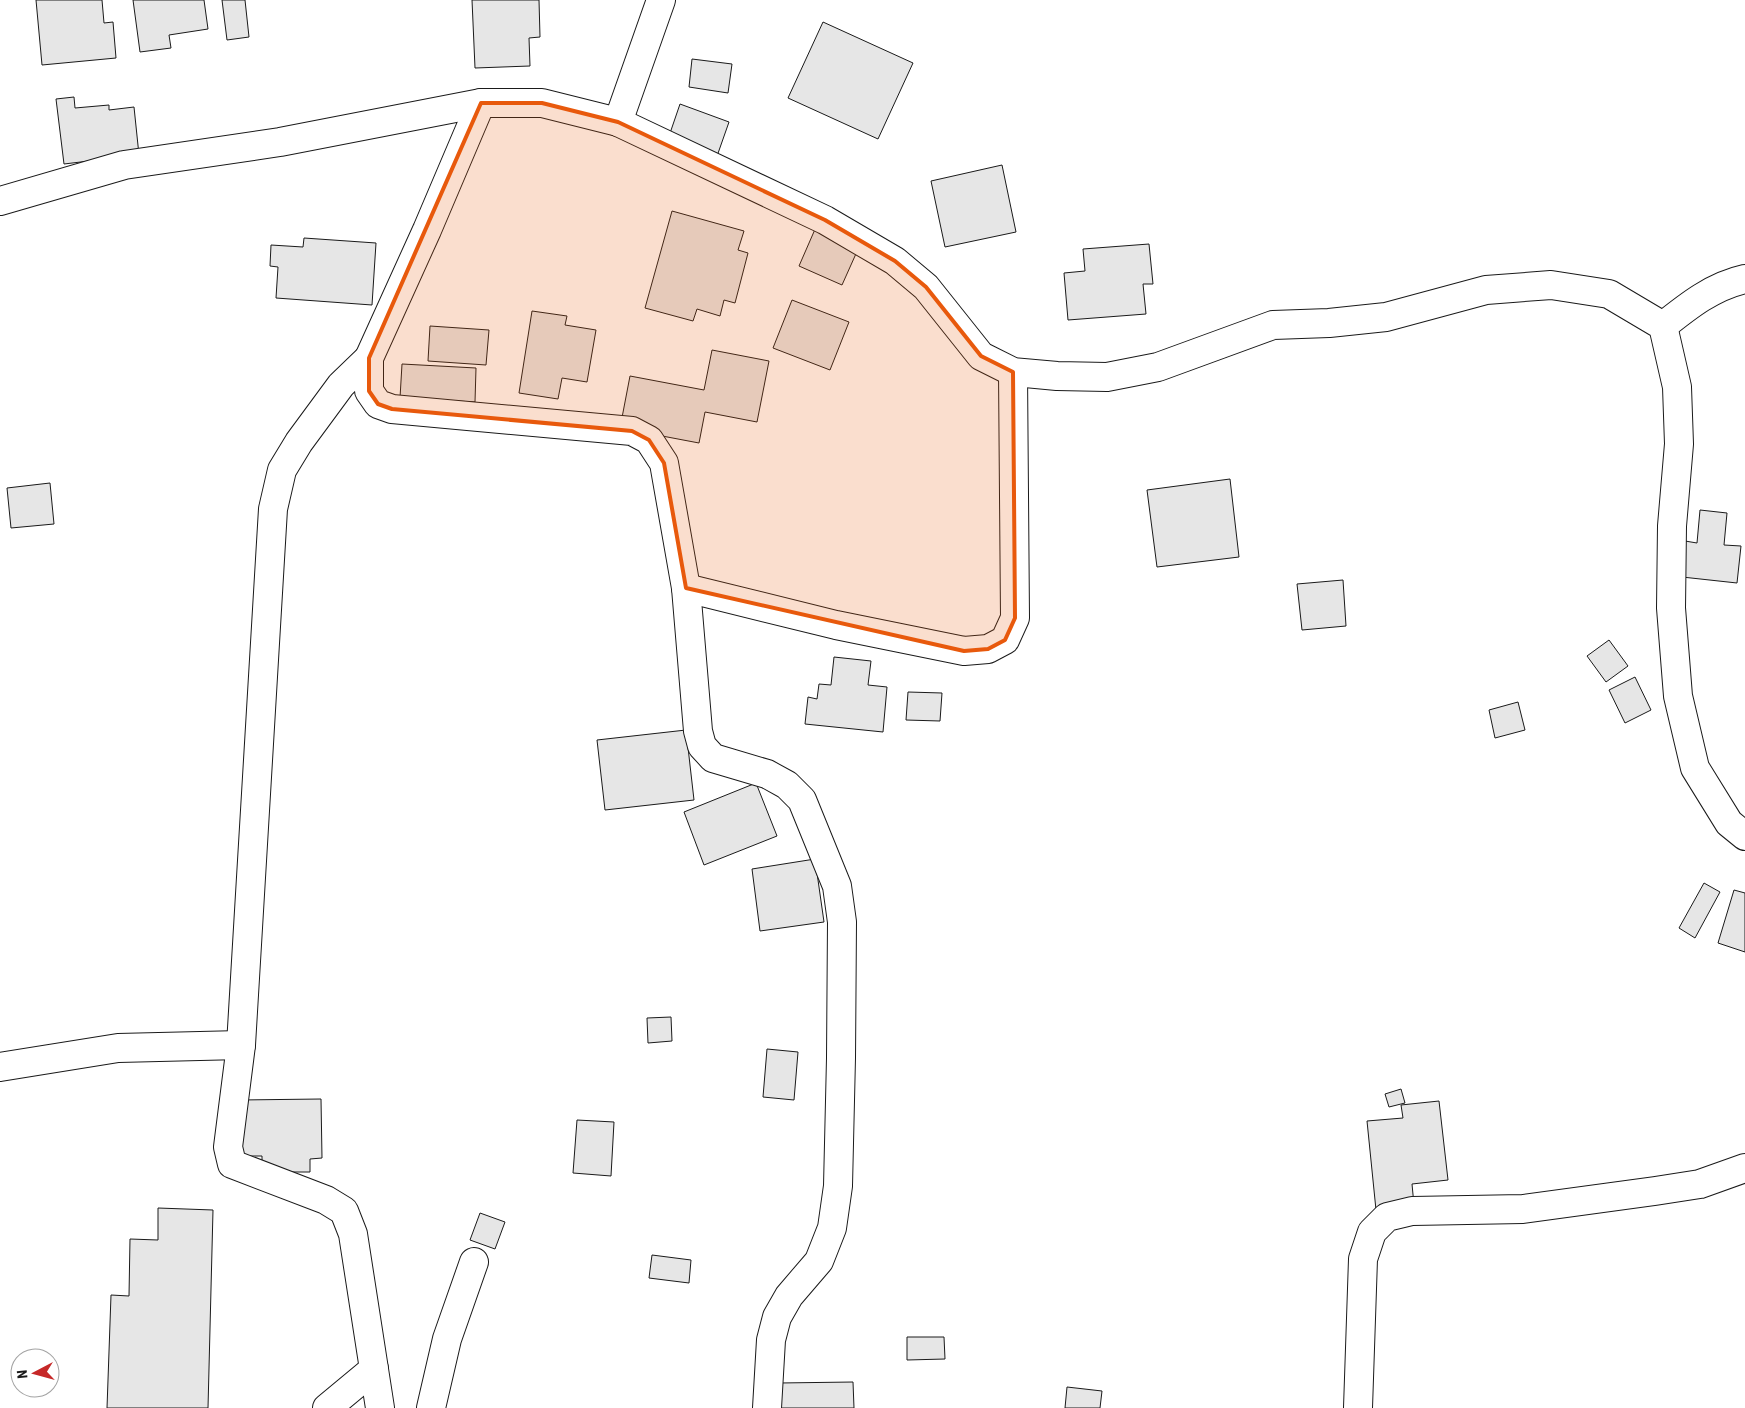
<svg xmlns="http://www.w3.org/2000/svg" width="1745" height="1408" font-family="'Roboto Condensed',sans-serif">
<rect width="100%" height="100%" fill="#fff"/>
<!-- building -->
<g fill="#e6e6e6" stroke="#1a1a1a">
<path d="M36,0H102L104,23L113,22L116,58L42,65Z"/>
<path d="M133,0H204L208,29L169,35L171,48L140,52Z"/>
<path d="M222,0H245L249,37L227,40Z"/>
<path d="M472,0H539L540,37L529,38L530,66L475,68Z"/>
<path d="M823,22L913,63L878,139L788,98Z"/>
<path d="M692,59L732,64L728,93L689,87Z"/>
<path d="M74,97L75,108L109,105V110L134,107L139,155L64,164L56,99Z"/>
<path d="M680,104L729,122L716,159L667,142Z"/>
<path d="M1002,165L1016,232L945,247L931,181Z"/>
<path d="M672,211L744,231L738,250L748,253L735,303L724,300L720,316L697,309L693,321L645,308Z"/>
<path d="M816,227L859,247L842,285L799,266Z"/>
<path d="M304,238L376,243L372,305L276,298L278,267L270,266L271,245L303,247Z"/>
<path d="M1149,244L1153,284H1143L1146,314L1068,320L1064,273L1085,271L1083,249Z"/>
<path d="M792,300L849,322L830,370L773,348Z"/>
<path d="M532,311L567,316L565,325L596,330L587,382L562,378L558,399L519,393Z"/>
<path d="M430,326L489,330L486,365L428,361Z"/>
<path d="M712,350L769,361L757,422L705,412L699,443L620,428L630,376L704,390Z"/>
<path d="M402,364L476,368L475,402L400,398Z"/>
<path d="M1230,479L1239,557L1157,567L1147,490Z"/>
<path d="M50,483L54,524L11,528L7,488Z"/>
<path d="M1700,510L1727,513L1724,545L1741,546L1737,583L1682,577L1685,541L1697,543Z"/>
<path d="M1343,580L1346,626L1302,630L1297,584Z"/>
<path d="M1609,640L1628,666L1606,682L1587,656Z"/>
<path d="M834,657L871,661L868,685L887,687L883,732L805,724L808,697L817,699L819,684L831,685Z"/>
<path d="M1635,677L1651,710L1625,723L1609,690Z"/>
<path d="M908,692L942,693L940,721L906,720Z"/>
<path d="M1518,702L1525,730L1495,738L1489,710Z"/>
<path d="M686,730L694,800L605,810L597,740Z"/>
<path d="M756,783L777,836L704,865L684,812Z"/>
<path d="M815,859L824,922L760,931L752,869Z"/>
<path d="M1704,883L1720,892L1695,938L1679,928Z"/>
<path d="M1734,890L1745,893V952L1718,943Z"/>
<path d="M671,1017L672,1041L648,1043L647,1018Z"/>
<path d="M767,1049L798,1052L794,1100L763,1097Z"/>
<path d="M1401,1089L1405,1103L1389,1107L1385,1094Z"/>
<path d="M321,1099L322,1158L310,1159V1172H262V1156H242L240,1100Z"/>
<path d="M1439,1101L1448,1180L1412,1184L1414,1205L1376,1210L1367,1121L1403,1118L1401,1105Z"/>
<path d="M577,1120L614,1122L611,1176L573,1173Z"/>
<path d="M158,1208L213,1210L208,1408H107L111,1295L129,1296L130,1239L158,1240Z"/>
<path d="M480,1213L505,1222L495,1249L470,1240Z"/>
<path d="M652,1255L691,1260L689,1283L649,1278Z"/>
<path d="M907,1337H944L945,1359L907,1360Z"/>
<path d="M853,1382L854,1408H779V1383Z"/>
<path d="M1067,1387L1102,1391L1100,1408H1065Z"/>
</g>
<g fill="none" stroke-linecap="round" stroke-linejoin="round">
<!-- minor casing -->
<g stroke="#1a1a1a" stroke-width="30">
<g id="minor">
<path d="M481,103L427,230L369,358V391L378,404L392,409L632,431L649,440L664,463L686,588L698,731L702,746L713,758L767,774L787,785L802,800L837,886L842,922L841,1058L838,1186L832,1228L819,1261L789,1296L777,1317L771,1340L767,1408"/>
<path d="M618,122L661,0"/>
<path d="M0,201L124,165L280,142L481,103H542L618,122L825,220L895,261L926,287L981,356L1013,372L1057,376L1107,377L1158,367L1273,325L1329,323L1386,317L1486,290L1551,285L1609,294L1663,326L1677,387L1679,444L1672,526L1671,608L1678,696L1695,768L1729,823L1745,836"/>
<path d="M1663,326C1688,306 1713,286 1745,279"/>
<path d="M369,358L341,385L299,442L282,470L273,509L241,1045L228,1147L232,1164L326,1200L344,1211L353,1234L380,1408"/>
<path d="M686,588L836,625L964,651L988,649L1005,640L1015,618L1013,372"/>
<path d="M0,1067L118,1048L241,1045"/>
<path d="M327,1408L374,1369"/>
<path d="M431,1408L447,1339L474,1262"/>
<path d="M1358,1408L1363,1259L1372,1232L1387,1217L1412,1211L1523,1209L1655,1191L1700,1184L1745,1168"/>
</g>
</g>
<!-- minor -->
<use href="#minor" stroke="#fff" stroke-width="28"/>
</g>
<!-- marked area -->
<path fill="#e8590c" fill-opacity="0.2" stroke="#e8590c" stroke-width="4" stroke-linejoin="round" d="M481,103H542L618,122L825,220L895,261L926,287L981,356L1013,372L1015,618L1005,640L988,649L964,651L686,588L664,463L649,440L632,431L392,409L378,404L369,391V358Z"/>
<!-- north arrow -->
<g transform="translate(35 1373) rotate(264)"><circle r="24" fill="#ffffff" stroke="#a3a3a3"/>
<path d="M0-4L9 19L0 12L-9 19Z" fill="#c62828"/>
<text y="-8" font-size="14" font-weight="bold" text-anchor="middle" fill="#1a1a1a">N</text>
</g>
</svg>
